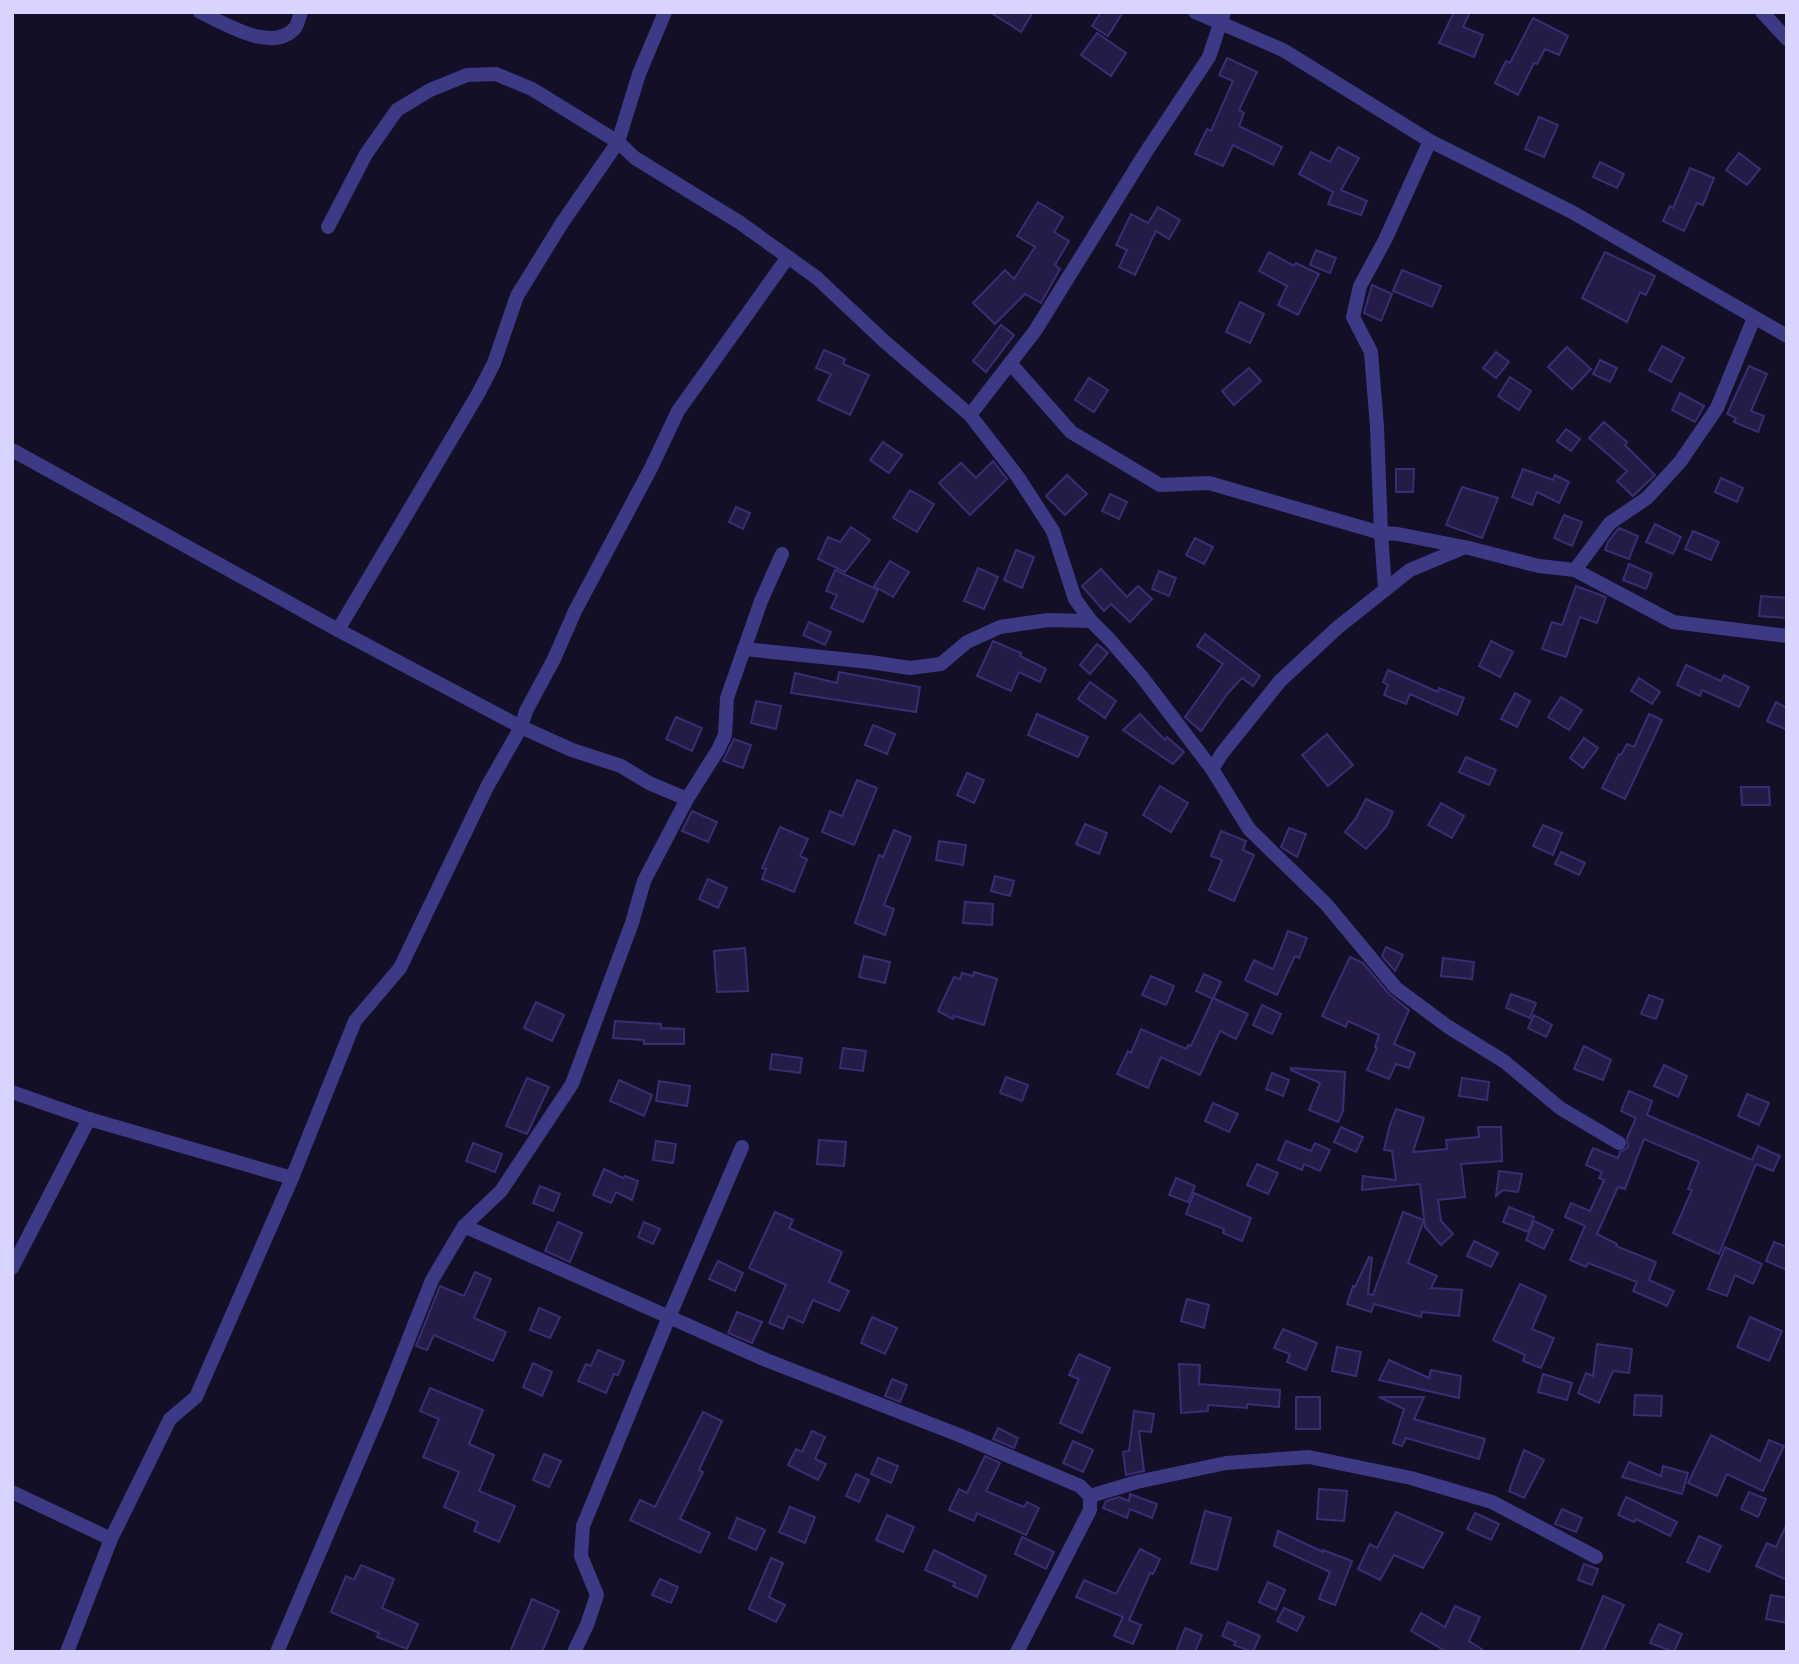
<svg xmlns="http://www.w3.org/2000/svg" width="1799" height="1664" font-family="Jost,sans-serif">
<rect width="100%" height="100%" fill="#130f26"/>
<!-- building -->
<g fill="#241b47" stroke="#3b2d73" stroke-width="2">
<path d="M990,12H1033L1021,32Z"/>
<path d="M1101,12H1123L1108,36L1092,26Z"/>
<path d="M1454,12H1470L1463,27L1483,35L1474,57L1439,43Z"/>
<path d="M1533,18L1568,36L1559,55L1545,49L1537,64L1534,63L1518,95L1495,83L1506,61L1510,63Z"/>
<path d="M1097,33L1126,53L1111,76L1081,55Z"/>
<path d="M1227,58L1257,72L1239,110L1244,113L1239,126L1282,147L1273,165L1233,145L1223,166L1195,154L1207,129L1211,131L1233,81L1219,75Z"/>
<path d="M1539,117L1558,125L1544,157L1525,149Z"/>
<path d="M1338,147L1359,158L1341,190L1367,201L1361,215L1328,204L1333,192L1299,174L1311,152L1330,162Z"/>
<path d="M1739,153L1760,169L1747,185L1726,170Z"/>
<path d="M1600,162L1624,174L1617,188L1593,177Z"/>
<path d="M1690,168L1714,178L1703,205L1697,203L1684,231L1663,221L1670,206L1673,208Z"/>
<path d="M1038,202L1063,217L1054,232L1069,241L1055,265L1060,269L1041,303L1025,294L995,324L973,303L1005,270L1014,279L1035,247L1017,236Z"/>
<path d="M1158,207L1180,220L1169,239L1156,231L1135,275L1119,267L1127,250L1116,245L1131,214L1148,223Z"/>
<path d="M1316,250L1336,258L1330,273L1310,265Z"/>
<path d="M1269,252L1294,266L1296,263L1319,274L1298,315L1278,305L1287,286L1259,271Z"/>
<path d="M1605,252L1655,276L1646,295L1640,292L1627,322L1582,298Z"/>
<path d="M1402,270L1441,286L1432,307L1393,291Z"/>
<path d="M1372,285L1392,294L1381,321L1364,313Z"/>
<path d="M1240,302L1264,314L1250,343L1226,332Z"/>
<path d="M1001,325L1014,335L986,372L973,361Z"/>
<path d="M1662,346L1684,358L1671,382L1649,370Z"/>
<path d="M1567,347L1591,369L1572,389L1548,367Z"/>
<path d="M824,350L845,359L843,364L869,375L850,415L818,400L831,374L816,368Z"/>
<path d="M1496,352L1509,362L1496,378L1483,368Z"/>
<path d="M1600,360L1617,368L1610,382L1593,374Z"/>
<path d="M1749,366L1767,374L1751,411L1764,416L1758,432L1734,422L1736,418L1727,414Z"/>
<path d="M1249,368L1261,381L1234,405L1222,391Z"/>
<path d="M1510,377L1531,391L1519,410L1498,396Z"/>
<path d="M1089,378L1108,390L1094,412L1075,400Z"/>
<path d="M1680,393L1704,406L1695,422L1672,410Z"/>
<path d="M1604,422L1627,442L1625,445L1655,475L1633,496L1617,481L1627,471L1589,438Z"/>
<path d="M1566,429L1580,439L1571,451L1557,441Z"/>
<path d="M883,442L902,455L889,473L870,460Z"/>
<path d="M993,461L1007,479L970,515L939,483L961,463L976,478Z"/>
<path d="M1396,469H1414L1413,492H1396Z"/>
<path d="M1523,469L1553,480L1555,475L1569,482L1559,503L1537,492L1532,505L1512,497Z"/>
<path d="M1067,475L1087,494L1065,515L1046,496Z"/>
<path d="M1721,478L1743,488L1737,502L1715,492Z"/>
<path d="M1462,487L1498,498L1482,538L1446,525Z"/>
<path d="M910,490L934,504L917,532L893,518Z"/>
<path d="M1110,494L1127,502L1119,519L1102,511Z"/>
<path d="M736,507L750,513L743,529L729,522Z"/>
<path d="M1564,515L1582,522L1572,546L1554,538Z"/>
<path d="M1655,524L1681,537L1673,554L1646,542Z"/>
<path d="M851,527L870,540L845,572L818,559L828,537L840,542Z"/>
<path d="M1619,528L1638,536L1629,559L1605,550L1608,542Z"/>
<path d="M1693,531L1719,542L1711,560L1685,549Z"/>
<path d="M1195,538L1213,547L1204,564L1186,555Z"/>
<path d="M1016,550L1034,557L1022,588L1004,580Z"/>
<path d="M890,561L909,572L893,597L874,586Z"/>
<path d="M1629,564L1652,574L1646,589L1623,580Z"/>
<path d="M978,568L998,577L984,609L964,601Z"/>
<path d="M1101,569L1127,597L1138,586L1152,599L1130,622L1111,604L1104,611L1082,586Z"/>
<path d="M835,570L878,590L863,622L831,608L837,595L826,591Z"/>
<path d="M1159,571L1176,578L1169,596L1152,589Z"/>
<path d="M1576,586L1606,597L1597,623L1580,617L1566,657L1542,649L1552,622L1562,625Z"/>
<path d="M1761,596L1787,598V618L1759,616Z"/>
<path d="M809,622L831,632L825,645L803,635Z"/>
<path d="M1205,634L1260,676L1253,686L1242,678L1228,693L1201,731L1185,717L1223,664L1197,646Z"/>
<path d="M993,641L1021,653L1020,656L1046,669L1040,682L1019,672L1011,691L977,676Z"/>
<path d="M1491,641L1513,652L1500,677L1479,666Z"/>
<path d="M1097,644L1108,653L1090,674L1080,665Z"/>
<path d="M1686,665L1721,681L1724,675L1749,687L1739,707L1702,690L1700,696L1677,685Z"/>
<path d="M1388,670L1438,692L1439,688L1464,698L1457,715L1410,694L1406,704L1384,695L1388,685L1383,682Z"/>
<path d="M839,672L920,687L916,712L791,693L795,673L837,683Z"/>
<path d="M1639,678L1660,692L1652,704L1631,691Z"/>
<path d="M1090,682L1116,701L1105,718L1078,699Z"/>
<path d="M1515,693L1530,701L1517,727L1501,719Z"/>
<path d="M1561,697L1582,710L1569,730L1548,717Z"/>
<path d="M756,701L781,706L776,729L751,723Z"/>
<path d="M1776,702L1787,708V730L1767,721Z"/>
<path d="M1037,714L1088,737L1078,757L1028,735Z"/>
<path d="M1140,714L1165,740L1167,737L1184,752L1173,764L1123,730Z"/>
<path d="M1649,714L1662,720L1625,799L1602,788L1619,754L1621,755L1627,744L1634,747Z"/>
<path d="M676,717L702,728L692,751L666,739Z"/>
<path d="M873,725L895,734L887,754L865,745Z"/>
<path d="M1327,734L1353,765L1328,786L1302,755Z"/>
<path d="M1584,738L1598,748L1583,768L1570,758Z"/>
<path d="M734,739L751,745L743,768L723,761Z"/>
<path d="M1466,757L1496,770L1489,785L1459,772Z"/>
<path d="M967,773L984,780L974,803L957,795Z"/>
<path d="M857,780L877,788L854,845L822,832L830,811L842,816Z"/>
<path d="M1160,786L1188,803L1171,832L1143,815Z"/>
<path d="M1741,787H1769L1770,805H1742Z"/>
<path d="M1366,799L1393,812L1386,827L1366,849L1345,832L1356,818Z"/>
<path d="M1441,803L1464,816L1452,838L1428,825Z"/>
<path d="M692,811L717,822L708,842L682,831Z"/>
<path d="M1085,824L1107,833L1099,854L1076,844Z"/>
<path d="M1543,825L1562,833L1553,855L1533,846Z"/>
<path d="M780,827L808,839L800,856L807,859L794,892L762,879L766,869L762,868Z"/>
<path d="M1289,828L1306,834L1297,857L1281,847Z"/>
<path d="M894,830L911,837L884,905L894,909L885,935L855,923L879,855L883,857Z"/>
<path d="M1221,831L1246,841L1243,850L1254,855L1234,901L1209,890L1222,860L1211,856Z"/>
<path d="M939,841L966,845L963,865L936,860Z"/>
<path d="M1561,852L1585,863L1579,875L1555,864Z"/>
<path d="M995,876L1014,881L1010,896L991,891Z"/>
<path d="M708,879L727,888L718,908L699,899Z"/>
<path d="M965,902L993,904L992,925L963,923Z"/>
<path d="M1288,931L1307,938L1299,958L1295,956L1277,995L1245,980L1254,960L1273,969Z"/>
<path d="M1386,947L1403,955L1395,971L1382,956Z"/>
<path d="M745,948L748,991L717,992L714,951Z"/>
<path d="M864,956L890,962L885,983L859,977Z"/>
<path d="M1350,957L1363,963L1389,994L1409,1010L1394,1044L1415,1053L1409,1068L1396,1064L1389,1079L1367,1070L1377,1048L1375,1047L1379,1035L1348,1021L1346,1027L1322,1016Z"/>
<path d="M1443,958L1474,962L1472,979L1441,976Z"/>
<path d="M974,972L997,979L984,1025L954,1016L953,1019L938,1011L954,977L960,979L962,973L973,976Z"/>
<path d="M1204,974L1221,982L1213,999L1196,991Z"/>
<path d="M1151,976L1174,986L1166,1005L1142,995Z"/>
<path d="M1511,994L1536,1003L1530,1018L1506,1008Z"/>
<path d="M1649,995L1663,1000L1656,1019L1641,1014Z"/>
<path d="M1213,998L1248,1014L1236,1039L1220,1031L1200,1075L1161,1057L1148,1088L1117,1074L1128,1051L1131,1053L1141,1029L1186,1049L1188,1045L1191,1046Z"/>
<path d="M536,1002L564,1015L552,1041L524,1028Z"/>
<path d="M1262,1005L1281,1014L1272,1034L1253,1025Z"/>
<path d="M1534,1015L1552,1025L1546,1037L1528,1028Z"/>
<path d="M615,1021L661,1024V1028L684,1029V1044H644V1040L613,1038Z"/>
<path d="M1584,1046L1611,1060L1603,1080L1574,1069Z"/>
<path d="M843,1048L866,1051L863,1071L840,1068Z"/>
<path d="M772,1054L802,1058L800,1073L770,1069Z"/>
<path d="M1664,1065L1687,1076L1678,1097L1654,1086Z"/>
<path d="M1291,1068L1345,1072L1343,1111L1338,1122L1309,1110L1320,1083L1291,1070Z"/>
<path d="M1272,1073L1289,1080L1283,1096L1266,1089Z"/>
<path d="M1006,1077L1028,1085L1022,1101L1000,1093Z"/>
<path d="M527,1078L549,1087L527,1134L506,1126Z"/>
<path d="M1462,1078L1489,1082L1487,1100L1459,1096Z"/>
<path d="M619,1080L652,1095L644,1116L610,1101Z"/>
<path d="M659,1081L690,1086L687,1106L656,1101Z"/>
<path d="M1629,1091L1652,1101L1647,1115L1752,1160L1758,1146L1780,1156L1773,1171L1756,1164L1719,1254L1673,1233L1692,1190L1688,1189L1699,1162L1644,1139L1625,1189L1618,1187L1597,1234L1617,1244L1616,1246L1656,1262L1649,1280L1674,1291L1667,1306L1633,1291L1637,1282L1588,1263L1586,1267L1570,1260L1585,1226L1565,1217L1571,1203L1590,1211L1604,1180L1599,1178L1602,1172L1586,1165L1593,1148L1618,1158L1620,1152L1628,1147L1627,1138L1636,1118L1621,1111Z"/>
<path d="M1747,1094L1769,1103L1759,1125L1738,1116Z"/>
<path d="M1213,1103L1238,1114L1229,1132L1205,1121Z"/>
<path d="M1396,1109L1424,1118L1413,1152L1447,1149L1446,1140L1479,1137L1478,1127H1501L1502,1161L1461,1164L1465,1197L1438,1200L1441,1221L1453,1234L1441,1245L1425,1227L1420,1184L1362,1190L1363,1176L1396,1180L1392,1151L1384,1150L1389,1128Z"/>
<path d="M1341,1127L1363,1137L1356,1152L1334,1142Z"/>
<path d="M819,1140L846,1142L844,1166L817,1164Z"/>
<path d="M656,1141L676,1144L673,1163L653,1160Z"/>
<path d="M1286,1141L1311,1151L1315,1143L1330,1150L1320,1171L1304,1164L1302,1170L1278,1160Z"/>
<path d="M473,1143L502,1154L495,1172L466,1161Z"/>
<path d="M1257,1164L1278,1173L1268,1194L1247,1185Z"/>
<path d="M604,1169L623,1178L625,1176L638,1181L632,1200L616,1192L611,1203L593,1195Z"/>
<path d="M1499,1171L1522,1174L1518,1192L1503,1190L1496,1196Z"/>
<path d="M1176,1178L1195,1186L1188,1202L1169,1195Z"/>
<path d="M540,1186L560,1194L553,1211L533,1203Z"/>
<path d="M1194,1193L1251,1218L1242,1241L1223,1233L1224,1229L1186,1214Z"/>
<path d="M1509,1207L1534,1217L1528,1232L1503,1222Z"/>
<path d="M775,1212L793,1220L789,1228L842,1252L829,1282L849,1291L839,1311L813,1300L803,1323L788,1316L783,1329L769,1323L786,1285L749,1268Z"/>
<path d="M1403,1212L1424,1220L1408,1263L1437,1276L1431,1288L1462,1290L1459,1316L1422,1312L1421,1317L1374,1304L1371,1312L1347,1304L1353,1286L1355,1287L1369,1257L1372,1258L1368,1294L1373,1295Z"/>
<path d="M1534,1221L1553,1230L1544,1249L1526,1240Z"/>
<path d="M558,1222L582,1233L570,1262L545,1251Z"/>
<path d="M644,1222L660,1229L653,1244L638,1237Z"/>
<path d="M1474,1241L1498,1253L1491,1267L1467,1256Z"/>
<path d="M1774,1242L1787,1247V1270L1766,1261Z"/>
<path d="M1725,1247L1762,1264L1753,1284L1735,1275L1727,1296L1708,1289Z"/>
<path d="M718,1261L743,1273L735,1291L709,1279Z"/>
<path d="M475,1272L491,1279L474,1318L506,1332L493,1361L434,1335L427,1350L416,1346L440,1286L464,1296Z"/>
<path d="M1520,1284L1546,1296L1532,1329L1554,1338L1541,1368L1523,1361L1525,1355L1493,1340Z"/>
<path d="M1187,1299L1209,1305L1204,1328L1181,1321Z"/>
<path d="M539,1308L560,1317L550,1338L530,1330Z"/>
<path d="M737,1312L762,1322L752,1343L728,1333Z"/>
<path d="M872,1317L897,1328L885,1354L861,1343Z"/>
<path d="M1750,1317L1782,1331L1769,1361L1737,1347Z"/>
<path d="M1283,1329L1317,1343L1306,1370L1287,1362L1290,1354L1274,1348Z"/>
<path d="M1597,1344L1632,1349L1629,1373L1613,1371L1599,1403L1578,1393L1586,1373L1593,1376Z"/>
<path d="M1337,1347L1361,1352L1356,1376L1332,1371Z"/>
<path d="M598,1350L624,1361L618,1375L614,1374L606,1393L578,1381L586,1364L591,1366Z"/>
<path d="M1079,1354L1110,1368L1082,1433L1060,1423L1079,1379L1069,1375Z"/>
<path d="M1389,1360L1429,1378L1431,1370L1461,1376L1459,1398L1379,1380Z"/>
<path d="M533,1363L552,1372L542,1396L523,1387Z"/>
<path d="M1179,1364L1200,1365L1199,1384L1280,1390L1279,1407L1247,1404V1408L1208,1405V1411L1181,1413Z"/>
<path d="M1543,1374L1572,1383L1567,1400L1538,1392Z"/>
<path d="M892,1379L907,1385L900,1402L885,1396Z"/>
<path d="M430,1388L483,1410L469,1444L494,1455L479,1491L515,1506L499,1542L474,1531L478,1522L444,1507L459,1472L423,1457L439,1419L420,1411Z"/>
<path d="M1635,1395L1662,1396L1661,1416L1634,1415Z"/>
<rect x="1296" y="1397" width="24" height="32"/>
<path d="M1379,1397H1424L1414,1419L1485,1439L1479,1459L1406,1438L1402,1446L1393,1443L1404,1409Z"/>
<path d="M1134,1411L1154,1414L1151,1432L1139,1431L1144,1471L1126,1475L1123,1452L1129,1451Z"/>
<path d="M703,1412L722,1421L699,1470L703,1472L680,1519L710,1533L700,1553L630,1520L640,1500L655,1507Z"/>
<path d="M998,1428L1018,1438L1014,1448L993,1439Z"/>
<path d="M812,1431L825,1437L815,1459L826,1464L818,1480L788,1465L796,1449L802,1452Z"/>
<path d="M1711,1435L1760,1461L1769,1440L1784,1446L1763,1491L1727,1474L1717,1496L1688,1483Z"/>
<path d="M1073,1441L1093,1450L1083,1472L1063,1463Z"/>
<path d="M1524,1450L1544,1460L1524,1498L1509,1491Z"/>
<path d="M544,1454L561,1461L549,1487L533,1480Z"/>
<path d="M985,1456L1000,1463L986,1491L1024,1507L1027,1502L1039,1508L1026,1535L977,1513L974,1521L949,1510L959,1489L967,1493Z"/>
<path d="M878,1458L898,1466L891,1483L871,1474Z"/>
<path d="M1629,1462L1661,1476L1663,1466L1688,1473L1682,1494L1622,1477Z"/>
<path d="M856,1474L869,1480L859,1502L846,1496Z"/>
<path d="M1319,1489L1347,1491L1344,1521L1317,1519Z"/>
<path d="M1749,1492L1766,1499L1758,1517L1741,1509Z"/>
<path d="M1130,1494L1157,1504L1152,1518L1130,1509L1127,1518L1103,1508L1106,1501L1119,1497L1129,1501Z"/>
<path d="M1626,1497L1677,1522L1670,1536L1636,1519L1634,1522L1618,1515Z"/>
<path d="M790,1507L815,1517L805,1543L779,1532Z"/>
<path d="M1562,1509L1582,1518L1576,1532L1555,1524Z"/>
<path d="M1205,1511L1231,1518L1217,1570L1191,1563Z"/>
<path d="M1396,1512L1443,1533L1423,1568L1394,1555L1380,1580L1358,1569L1370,1544L1377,1548Z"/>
<path d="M1475,1513L1499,1524L1491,1540L1467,1529Z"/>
<path d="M887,1515L914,1527L903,1552L876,1540Z"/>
<path d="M737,1518L765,1530L756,1550L729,1538Z"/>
<path d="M1787,1524V1580L1756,1566L1767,1543L1776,1547Z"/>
<path d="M1278,1531L1323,1552V1550L1352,1561L1335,1605L1319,1599L1330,1572L1274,1546Z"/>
<path d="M1699,1536L1721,1546L1709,1572L1687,1562Z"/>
<path d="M1022,1537L1054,1552L1046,1569L1015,1554Z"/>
<path d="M1140,1549L1160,1559L1153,1574L1150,1573L1129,1620L1141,1625L1133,1644L1114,1636L1123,1617L1076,1597L1084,1580L1116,1594Z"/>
<path d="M934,1550L986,1576L977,1597L953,1586L955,1583L925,1570Z"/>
<path d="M771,1558L783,1563L769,1597L785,1605L776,1622L749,1609Z"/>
<path d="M1584,1564L1598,1569L1592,1585L1578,1580Z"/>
<path d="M361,1565L394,1579L382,1608L418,1624L407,1649L377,1637L379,1633L331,1612L346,1576L354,1580Z"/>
<path d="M660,1579L678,1587L671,1603L652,1595Z"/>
<path d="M1268,1582L1285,1590L1276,1610L1259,1602Z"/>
<path d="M1771,1595L1787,1598V1623L1766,1619Z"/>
<path d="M1603,1596L1624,1605L1603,1652H1580Z"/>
<path d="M532,1599L559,1611L542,1652H510Z"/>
<path d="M1455,1606L1480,1617L1469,1641L1486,1652H1447L1411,1631L1421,1613L1445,1627Z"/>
<path d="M1284,1608L1304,1617L1297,1631L1277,1621Z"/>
<path d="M1228,1622L1260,1636L1253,1652L1234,1645L1236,1642L1222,1636Z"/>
<path d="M1659,1624L1682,1634L1674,1652L1650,1643Z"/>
<path d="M1185,1628L1202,1635L1195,1652H1176Z"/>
</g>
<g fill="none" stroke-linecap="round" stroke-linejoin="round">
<!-- street -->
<g stroke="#3d3a85" stroke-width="14">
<path d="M200,12C224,23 272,54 295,28C298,24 299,17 301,12"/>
<path d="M665,12L639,74L618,142L635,158L739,222L817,278L884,341L970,415L1018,477L1053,531L1075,599L1091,621L1110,640L1142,677L1212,769L1249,829L1326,904L1396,988L1447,1026L1505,1062L1560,1108L1619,1143"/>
<path d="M1195,12L1283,50L1430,141L1572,212L1787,336"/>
<path d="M1762,12L1787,39"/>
<path d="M328,227L366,154L397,110L430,90L467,75L496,74L532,89L618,142L562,223L517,296L494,363L478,394L338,630"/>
<path d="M1010,363L1071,432L1160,485L1209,483L1381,533L1377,427L1371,352L1353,317L1360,286L1385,240L1430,141"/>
<path d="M970,415L1035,331L1146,152L1209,57L1224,12"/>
<path d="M12,450L338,630L521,727L487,787L400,968L355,1021L292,1178L196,1397L170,1419L111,1539L67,1652"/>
<path d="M1575,570L1673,622L1787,636"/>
<path d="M1385,590L1381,533L1398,534L1464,547"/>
<path d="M744,649L870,662L910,668L941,664L967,642L1000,627L1048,620L1091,621"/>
<path d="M1212,769L1223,752L1280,681L1337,628L1410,570L1465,547L1539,566L1575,570L1610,523L1647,498L1680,462L1717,408L1754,318"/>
<path d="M687,799L649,783L621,766L572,750L521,727L526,711L554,659L575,611L651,468L678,411L788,257"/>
<path d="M12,1092L89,1119L292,1178"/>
<path d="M464,1226L766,1360L959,1435L1080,1486L1090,1496V1510L1017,1652"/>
<path d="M12,1268L89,1119"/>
<path d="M12,1492L111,1539"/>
<path d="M1090,1496L1137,1482L1226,1463L1309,1457L1411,1478L1492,1502L1596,1557"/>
<path d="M277,1652L380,1411L432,1280L464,1226L501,1191L572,1084L632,923L644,881L687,799L718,750L725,735L727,698L761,601L782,554"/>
<path d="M574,1652L587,1625L597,1595L581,1556L583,1526L669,1317L742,1147"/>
</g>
</g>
<!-- border -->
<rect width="1799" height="1664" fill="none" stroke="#d9d4ff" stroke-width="28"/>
</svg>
